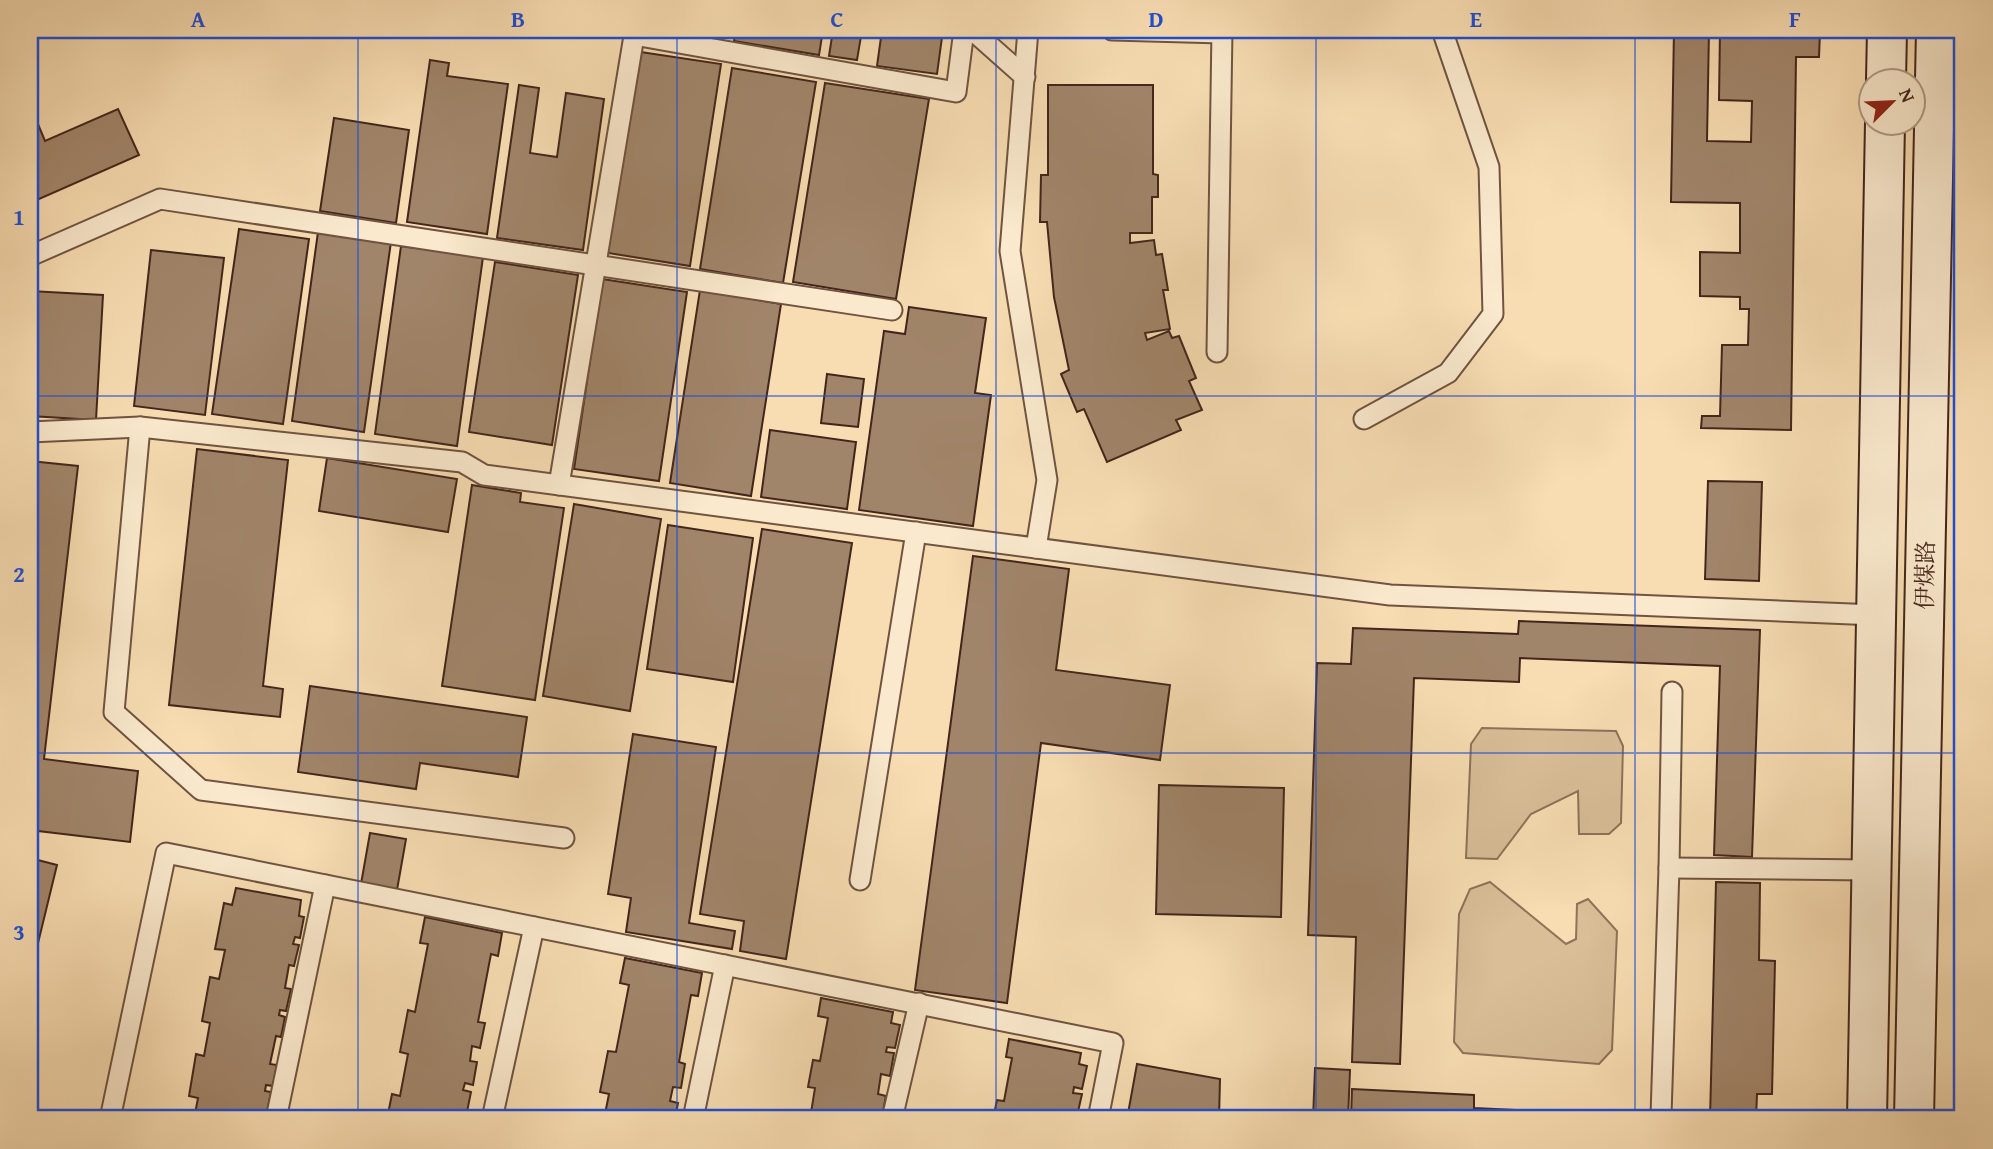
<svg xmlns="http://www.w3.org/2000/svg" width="1993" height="1149" font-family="'Gentium Book Plus','Noto Serif SC',serif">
<rect width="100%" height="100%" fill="#f8ddb2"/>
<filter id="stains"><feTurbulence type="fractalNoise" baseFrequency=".00286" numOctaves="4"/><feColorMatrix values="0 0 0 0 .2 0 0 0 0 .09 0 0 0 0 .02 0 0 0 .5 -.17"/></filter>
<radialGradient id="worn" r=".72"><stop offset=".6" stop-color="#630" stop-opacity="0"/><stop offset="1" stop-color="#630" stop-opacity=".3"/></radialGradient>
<!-- green -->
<g fill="#d9be98" stroke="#8e725a" stroke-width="2">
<path d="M1482,728L1616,731L1623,746L1621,823L1609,834H1579L1578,791L1531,814L1497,859L1466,858L1471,744Z"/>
<path d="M1490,882L1566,944L1576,939L1577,904L1588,899L1617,931L1612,1050L1599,1064L1463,1053L1454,1042L1459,914L1470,889Z"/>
</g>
<!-- building -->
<g fill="#a1856a" stroke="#43261b" stroke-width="2">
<path d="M736,30H823L819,55L734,41Z"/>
<path d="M833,30H862L857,60L829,56Z"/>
<path d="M882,30H943L937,74L877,66Z"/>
<path d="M1453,30H1549L1550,32L1453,37Z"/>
<path d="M1674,30H1709L1707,141L1751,142L1752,101L1719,100L1720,30L1820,32L1819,57H1796L1791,430L1701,428L1702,416H1720L1722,345H1748L1749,309H1740V297L1700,296V252L1740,253V203L1671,202Z"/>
<path d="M634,51L721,64L690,266L602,252Z"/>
<path d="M430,60L449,63L447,76L508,84L487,234L407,222Z"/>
<path d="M732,68L816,82L783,283L700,269Z"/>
<path d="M825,83L929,99L896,299L793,282Z"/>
<path d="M519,85L539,88L530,153L557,157L566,93L604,99L583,250L497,238Z"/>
<path d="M1048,85H1153V174L1158,175V197H1152V233H1130V243L1154,240L1156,255L1162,254L1168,290H1163L1170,329L1145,333L1147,340L1169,331L1172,338L1179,336L1196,378L1189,381L1202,410L1176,420L1181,430L1107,462L1084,409L1077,412L1061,374L1069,370L1054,297L1047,222H1040L1041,175H1048Z"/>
<path d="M30,105L45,141L118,109L139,155L30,203Z"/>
<path d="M334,118L409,130L396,223L320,211Z"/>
<path d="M239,229L309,239L283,424L212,414Z"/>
<path d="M318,232L391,242L364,432L292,421Z"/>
<path d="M401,246L483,257L457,446L375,434Z"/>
<path d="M151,250L224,258L205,415L134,406Z"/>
<path d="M495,262L578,275L552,445L469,432Z"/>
<path d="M602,279L687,292L659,481L574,469Z"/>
<path d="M700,290L781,304L751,496L670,483Z"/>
<path d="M30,291L103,295L96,420L30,416Z"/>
<path d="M909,307L986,318L975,393L991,395L973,526L859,510L884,331L905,334Z"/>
<path d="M827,374L864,379L858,427L821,423Z"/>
<path d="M770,430L856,442L847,509L761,497Z"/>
<path d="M197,449L288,460L263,686L283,689L280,717L169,705Z"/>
<path d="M327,458L457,479L448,532L319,511Z"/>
<path d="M30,461L78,466L44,759L138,771L130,842L30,830Z"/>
<path d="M1708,481L1762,482L1759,581L1705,579Z"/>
<path d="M472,485L521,493L520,502L564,508L535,700L442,686Z"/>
<path d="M574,504L661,519L630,711L543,696Z"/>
<path d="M668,525L753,538L733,682L647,669Z"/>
<path d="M762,529L852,543L786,959L740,951L744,921L700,914Z"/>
<path d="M973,556L1069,569L1056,670L1170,685L1160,760L1041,743L1007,1003L915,990Z"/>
<path d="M1519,621L1760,630L1752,857L1714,855L1720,666L1520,658L1519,682L1414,678L1400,1064L1352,1062L1356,937L1308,935L1317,663L1351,664L1353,628L1518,634Z"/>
<path d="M310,686L527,717L518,777L420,763L416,789L298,772Z"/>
<path d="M633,734L716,747L689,923L735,931L732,949L626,932L631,898L608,894Z"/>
<path d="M1159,785L1284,788L1281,917L1156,914Z"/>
<path d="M370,833L406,839L397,890L361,884Z"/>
<path d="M30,858L57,865L30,976Z"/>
<path d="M1716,882L1760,883L1759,960L1775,961L1772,1094H1757L1756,1119H1710Z"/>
<path d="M236,888L301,900L299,916L304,917L300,938L295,937L293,944L299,945L294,966L289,965L285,988L291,989L286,1011L280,1010L279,1015L285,1017L281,1037L276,1036L270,1064L277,1065L273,1086L266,1085L265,1091L271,1092L267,1112L261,1111L259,1119H194L198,1098L189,1096L196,1054L204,1056L210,1023L202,1021L210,977L219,979L225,950L215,949L224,903L232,905Z"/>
<path d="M425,917L502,933L498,956L491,954L478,1022L485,1023L480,1048L472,1046L470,1061L477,1062L473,1085L465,1083L463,1090L471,1092L467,1112L460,1111L458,1119H387L392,1094L400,1096L408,1054L400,1052L408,1010L415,1012L428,944L420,943Z"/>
<path d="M625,958L702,973L698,996L691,995L679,1062L685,1064L681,1088L673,1087L670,1101L678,1103L675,1119H604L609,1094L600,1092L608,1051L616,1052L629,985L620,983Z"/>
<path d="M821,998L893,1012L891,1023L900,1025L895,1048L887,1047L886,1052L894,1053L890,1076L881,1074L878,1094L886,1096L882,1117L874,1116L873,1119H810L815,1088L808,1087L813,1060L820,1061L828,1018L818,1016Z"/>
<path d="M1009,1039L1081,1053L1079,1064L1087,1066L1082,1089L1074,1087L1073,1093L1082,1094L1077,1116L1069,1114L1068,1119H993L997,1100L1004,1101L1012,1058L1006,1057Z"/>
<path d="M1137,1064L1220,1079L1219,1119H1127Z"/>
<path d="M1315,1068L1350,1070L1348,1119H1313Z"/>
<path d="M1352,1089L1474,1095V1108L1593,1114V1119H1351Z"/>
</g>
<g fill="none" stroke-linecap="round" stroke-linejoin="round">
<!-- lane casing -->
<g stroke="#705441" stroke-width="23">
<g id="lane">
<path d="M972,30L1025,77"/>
<path d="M1028,30L1010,251L1047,480L1036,548"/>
<path d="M1112,30L1222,33"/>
<path d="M634,35L956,92L964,30"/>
<path d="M30,256L160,199L892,310"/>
<path d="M1217,352L1222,30"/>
<path d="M1364,419L1448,373L1493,314L1489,167L1442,30"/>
<path d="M140,427L114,712L201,790L564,838"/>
<path d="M30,432L140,427L462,462L484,475L1390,595L1876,615"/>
<path d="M559,485L635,30"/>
<path d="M1669,868L1871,870"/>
<path d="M860,880L916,532"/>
<path d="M1661,1116L1669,868L1672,692"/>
<path d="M110,1119L166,853L1113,1043L1098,1119"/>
<path d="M276,1119L325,885"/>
<path d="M492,1119L534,927"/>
<path d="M693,1119L725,965"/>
<path d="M892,1119L919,1003"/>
</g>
</g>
<!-- secondary casing -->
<g stroke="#43261b" stroke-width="42">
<g id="secondary">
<path d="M1886,80L1887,30"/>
<path d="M1867,1119L1885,122"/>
<path d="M1914,1119L1936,30"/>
</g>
</g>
<!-- lane -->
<use href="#lane" stroke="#fae9cd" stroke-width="19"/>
<!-- secondary -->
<use href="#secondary" stroke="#fae9cd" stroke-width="38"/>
</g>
<!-- grid -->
<path fill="none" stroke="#1d4ed8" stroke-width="2" stroke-opacity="0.55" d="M358,30V1119M677,30V1119M996,30V1119M1316,30V1119M1635,30V1119M30,396H1963M30,753H1963"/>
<g text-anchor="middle" stroke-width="6" stroke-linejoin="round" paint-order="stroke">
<!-- street labels -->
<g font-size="23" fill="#43261b" stroke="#fae9cd">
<text transform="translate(1925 575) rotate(-89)" y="8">伊煤路</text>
</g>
</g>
<!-- margin -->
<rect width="1993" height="1149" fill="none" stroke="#f8ddb2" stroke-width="77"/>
<!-- north arrow -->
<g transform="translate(1892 102) rotate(66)"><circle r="33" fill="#fae9cd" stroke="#b19b86" stroke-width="2"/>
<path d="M0-5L12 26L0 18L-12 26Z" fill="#8f2418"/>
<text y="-10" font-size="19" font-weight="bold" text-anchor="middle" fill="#43261b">N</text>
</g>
<rect x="38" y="38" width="1916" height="1072" fill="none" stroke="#1d4ed8" stroke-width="2.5"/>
<g font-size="23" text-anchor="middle" font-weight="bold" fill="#1d4ed8">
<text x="198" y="27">A</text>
<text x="518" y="27">B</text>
<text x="837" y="27">C</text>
<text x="1156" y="27">D</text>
<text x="1476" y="27">E</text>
<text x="1795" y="27">F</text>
<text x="19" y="225">1</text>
<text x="19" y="582">2</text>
<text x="19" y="940">3</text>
</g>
<rect width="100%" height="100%" filter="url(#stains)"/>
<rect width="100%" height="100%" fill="url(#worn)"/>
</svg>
